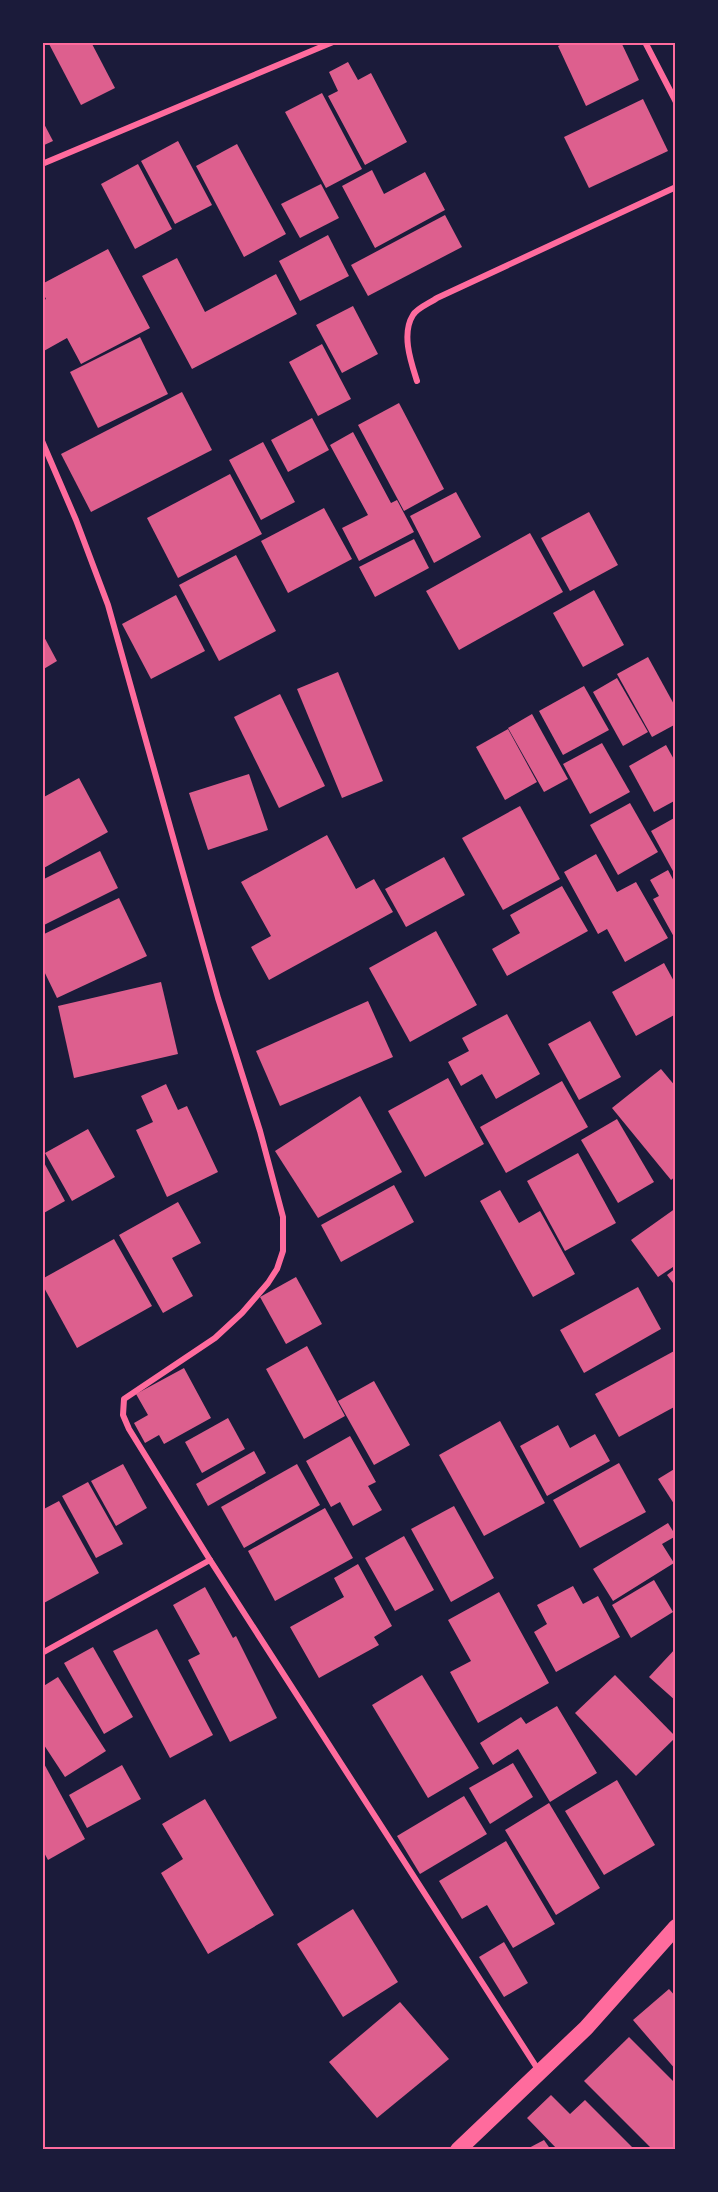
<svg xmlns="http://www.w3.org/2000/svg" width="718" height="2192" font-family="Merriweather,serif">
<rect width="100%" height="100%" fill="#1b1b3a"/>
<!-- building -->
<g fill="#dd5f8e">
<path d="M48,42H91L115,88L81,105Z"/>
<path d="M566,42H621L639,80L586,106L558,46Z"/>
<path d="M348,62L358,80L371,73L407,142L365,165L328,96L338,91L329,72Z"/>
<path d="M322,93L362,169L326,188L285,112Z"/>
<path d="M643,99L668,151L589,188L564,137Z"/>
<path d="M42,120L53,141L42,146Z"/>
<path d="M178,141L212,205L175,224L141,161Z"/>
<path d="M237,144L286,234L244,257L196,166Z"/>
<path d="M138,164L172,229L135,249L101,184Z"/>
<path d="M372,170L384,194L425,172L445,210L375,248L342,186Z"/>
<path d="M321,184L339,218L300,238L281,204Z"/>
<path d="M445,215L462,247L368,296L351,265Z"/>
<path d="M328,235L349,276L300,301L279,261Z"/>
<path d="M108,249L150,328L81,364L67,338L42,352V301L46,299L42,291V284Z"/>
<path d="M177,258L205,312L276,274L297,314L192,369L142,276Z"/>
<path d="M353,306L378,354L342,373L316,325Z"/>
<path d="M140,337L168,394L98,428L70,372Z"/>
<path d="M322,344L351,399L318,416L289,362Z"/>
<path d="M182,392L212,450L91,512L61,454Z"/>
<path d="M399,403L444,489L404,511L358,425Z"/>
<path d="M312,418L329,450L288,472L271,440Z"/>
<path d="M353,432L391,503L397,500L414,532L359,561L342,528L368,515L330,445Z"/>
<path d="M263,442L295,502L261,520L229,460Z"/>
<path d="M230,474L262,534L178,578L147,518Z"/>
<path d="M456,492L481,537L434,563L410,516Z"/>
<path d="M324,508L352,559L288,593L261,541Z"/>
<path d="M589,512L618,565L570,591L541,538Z"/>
<path d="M530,533L563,592L459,650L426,591Z"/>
<path d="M414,539L429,568L375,597L359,567Z"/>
<path d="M236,555L276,631L219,661L179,585Z"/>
<path d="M594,590L624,645L583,667L553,613Z"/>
<path d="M176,595L205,651L151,679L122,624Z"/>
<path d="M42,633L57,661L42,670Z"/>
<path d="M648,657L676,708V724L652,737L617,674Z"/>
<path d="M338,672L383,781L342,798L297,689Z"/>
<path d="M617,678L648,732L623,746L593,692Z"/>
<path d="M584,686L609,730L563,755L539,711Z"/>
<path d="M280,694L325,786L279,808L234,717Z"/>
<path d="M532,714L568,779L544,792L508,728Z"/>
<path d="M508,729L537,782L505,800L476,747Z"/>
<path d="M602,743L630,792L590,814L563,764Z"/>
<path d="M666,745L676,763V800L654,812L629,766Z"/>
<path d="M249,774L268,830L208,850L189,793Z"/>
<path d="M79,778L108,832L42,869V798Z"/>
<path d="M630,803L658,852L618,875L590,825Z"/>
<path d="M520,806L560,879L503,910L462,838Z"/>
<path d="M676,817V872L674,873L651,831Z"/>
<path d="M327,835L356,889L374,879L393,912L269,980L251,947L271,936L241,882Z"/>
<path d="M100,851L118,888L42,926V880Z"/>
<path d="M596,854L617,892L636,882L668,938L625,962L607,929L598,934L564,872Z"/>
<path d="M444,857L465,895L406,927L385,889Z"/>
<path d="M668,870L676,885V935L674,937L653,899L659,896L650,880Z"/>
<path d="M562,886L588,931L507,976L492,949L520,933L510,915Z"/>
<path d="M119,898L147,956L57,998L42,967V935Z"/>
<path d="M436,931L477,1005L410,1042L369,968Z"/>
<path d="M664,963L676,985V1014L636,1036L612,992Z"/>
<path d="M161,982L178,1054L74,1078L58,1006Z"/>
<path d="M368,1001L393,1057L280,1106L256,1051Z"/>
<path d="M507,1014L540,1074L496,1099L482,1074L461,1086L448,1062L469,1051L462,1038Z"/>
<path d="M590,1021L621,1077L579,1100L548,1044Z"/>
<path d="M661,1069L676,1087V1176L671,1180L612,1108Z"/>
<path d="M448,1078L484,1144L425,1177L388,1111Z"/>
<path d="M562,1081L588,1127L506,1173L480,1127Z"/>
<path d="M166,1084L178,1110L187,1106L218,1172L167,1197L136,1130L153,1122L141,1096Z"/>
<path d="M360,1096L402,1172L318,1218L275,1151Z"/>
<path d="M617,1119L654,1182L618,1203L581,1140Z"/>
<path d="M88,1129L115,1177L72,1201L45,1153Z"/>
<path d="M578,1153L616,1223L565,1251L527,1181Z"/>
<path d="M42,1159L65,1201L42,1214Z"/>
<path d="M394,1185L414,1222L341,1262L321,1225Z"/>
<path d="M500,1190L519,1223L540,1211L575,1274L533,1297L480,1201Z"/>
<path d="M178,1202L201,1243L172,1258L193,1296L163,1313L119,1235Z"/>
<path d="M676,1208V1265L658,1277L631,1240Z"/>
<path d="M114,1239L152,1306L77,1348L42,1284V1279Z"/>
<path d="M676,1268V1287L667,1275Z"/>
<path d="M296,1277L322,1324L286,1344L260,1297Z"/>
<path d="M638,1287L661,1329L584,1373L560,1330Z"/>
<path d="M307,1346L345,1416L304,1439L266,1369Z"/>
<path d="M676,1350V1406L619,1437L595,1394Z"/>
<path d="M184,1368L211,1418L164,1444L159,1435L145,1443L134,1423L148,1415L136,1394Z"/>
<path d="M374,1381L410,1445L374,1465L338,1401Z"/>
<path d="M228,1418L245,1449L202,1473L185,1442Z"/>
<path d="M500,1421L545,1503L484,1536L439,1455Z"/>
<path d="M558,1425L570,1448L595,1434L610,1461L547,1496L520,1446Z"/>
<path d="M350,1436L376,1482L368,1486L382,1510L353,1526L340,1502L331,1507L306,1461Z"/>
<path d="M254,1451L266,1473L208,1506L196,1484Z"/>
<path d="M619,1463L646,1512L580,1548L553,1500Z"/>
<path d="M123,1464L147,1508L116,1526L91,1481Z"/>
<path d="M297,1464L320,1505L244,1548L221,1507Z"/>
<path d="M676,1468V1507L658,1479Z"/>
<path d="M88,1482L123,1544L96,1558L62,1496Z"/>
<path d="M59,1501L99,1573L42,1604V1510Z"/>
<path d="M454,1506L494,1578L451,1602L411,1529Z"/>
<path d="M325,1508L353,1558L275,1601L248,1551Z"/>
<path d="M668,1523L676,1536L662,1544L674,1563L613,1601L593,1569Z"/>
<path d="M404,1536L434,1590L395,1611L365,1558Z"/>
<path d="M358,1564L392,1626L374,1637L379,1645L319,1678L290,1627L344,1597L334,1578Z"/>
<path d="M654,1580L673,1612L631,1638L612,1605Z"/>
<path d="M573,1586L583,1604L598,1596L620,1637L556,1672L534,1632L547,1624L537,1605Z"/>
<path d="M205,1587L233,1638L236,1636L277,1718L230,1742L188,1660L200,1654L173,1605Z"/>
<path d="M499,1592L549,1683L478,1723L450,1672L471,1661L448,1620Z"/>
<path d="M157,1629L213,1735L170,1758L113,1651Z"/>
<path d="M93,1647L133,1717L104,1734L64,1663Z"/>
<path d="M676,1648V1701L649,1677Z"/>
<path d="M422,1675L479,1768L428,1798L372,1705Z"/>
<path d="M615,1675L676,1737L636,1776L575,1713Z"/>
<path d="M58,1677L106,1751L65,1777L42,1742V1687Z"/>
<path d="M557,1706L597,1773L550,1802L518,1749L493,1765L480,1743L521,1717L526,1724Z"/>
<path d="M42,1760L85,1839L48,1860L42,1849Z"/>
<path d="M513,1763L533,1797L490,1824L469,1788Z"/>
<path d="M122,1765L141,1799L87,1828L69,1795Z"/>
<path d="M617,1780L655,1845L604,1875L565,1811Z"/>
<path d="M464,1796L487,1834L420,1874L397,1836Z"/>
<path d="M205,1799L274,1915L208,1954L161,1873L183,1859L162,1824Z"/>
<path d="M549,1803L600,1888L556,1915L505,1830Z"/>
<path d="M506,1841L555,1924L513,1948L487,1905L462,1919L439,1881Z"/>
<path d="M353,1909L398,1982L343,2017L297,1944Z"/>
<path d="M504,1942L528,1983L504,1997L479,1957Z"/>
<path d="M669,1989L676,1997V2070L633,2020Z"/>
<path d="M400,2002L449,2059L377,2118L329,2062Z"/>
<path d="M629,2037L676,2084V2147L673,2150H653L584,2081Z"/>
<path d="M551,2095L570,2114L585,2100L635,2150H558L527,2118Z"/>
<path d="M544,2140L551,2150H525Z"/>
</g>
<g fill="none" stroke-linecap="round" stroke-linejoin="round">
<!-- minor -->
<g stroke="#ff6b9d" stroke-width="6">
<path d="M645,42L676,102"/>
<path d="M42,164L333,42"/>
<path d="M417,381C411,362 401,334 413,315C417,308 430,303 437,298L676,187"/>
<path d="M42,441L76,520L108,605L218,998L260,1131L283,1217V1251L277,1269L268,1283L242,1313L215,1338L124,1399L123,1415L129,1429L210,1560L539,2071"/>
<path d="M42,1653L210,1560"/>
</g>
<!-- trunk -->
<path stroke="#ff6b9d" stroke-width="16" d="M458,2150L586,2028L676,1927"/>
</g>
<!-- border -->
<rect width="718" height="2192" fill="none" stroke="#1b1b3a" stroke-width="87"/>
<rect x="44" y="44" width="630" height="2104" fill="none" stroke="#ff6b9d" stroke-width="2"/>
</svg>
